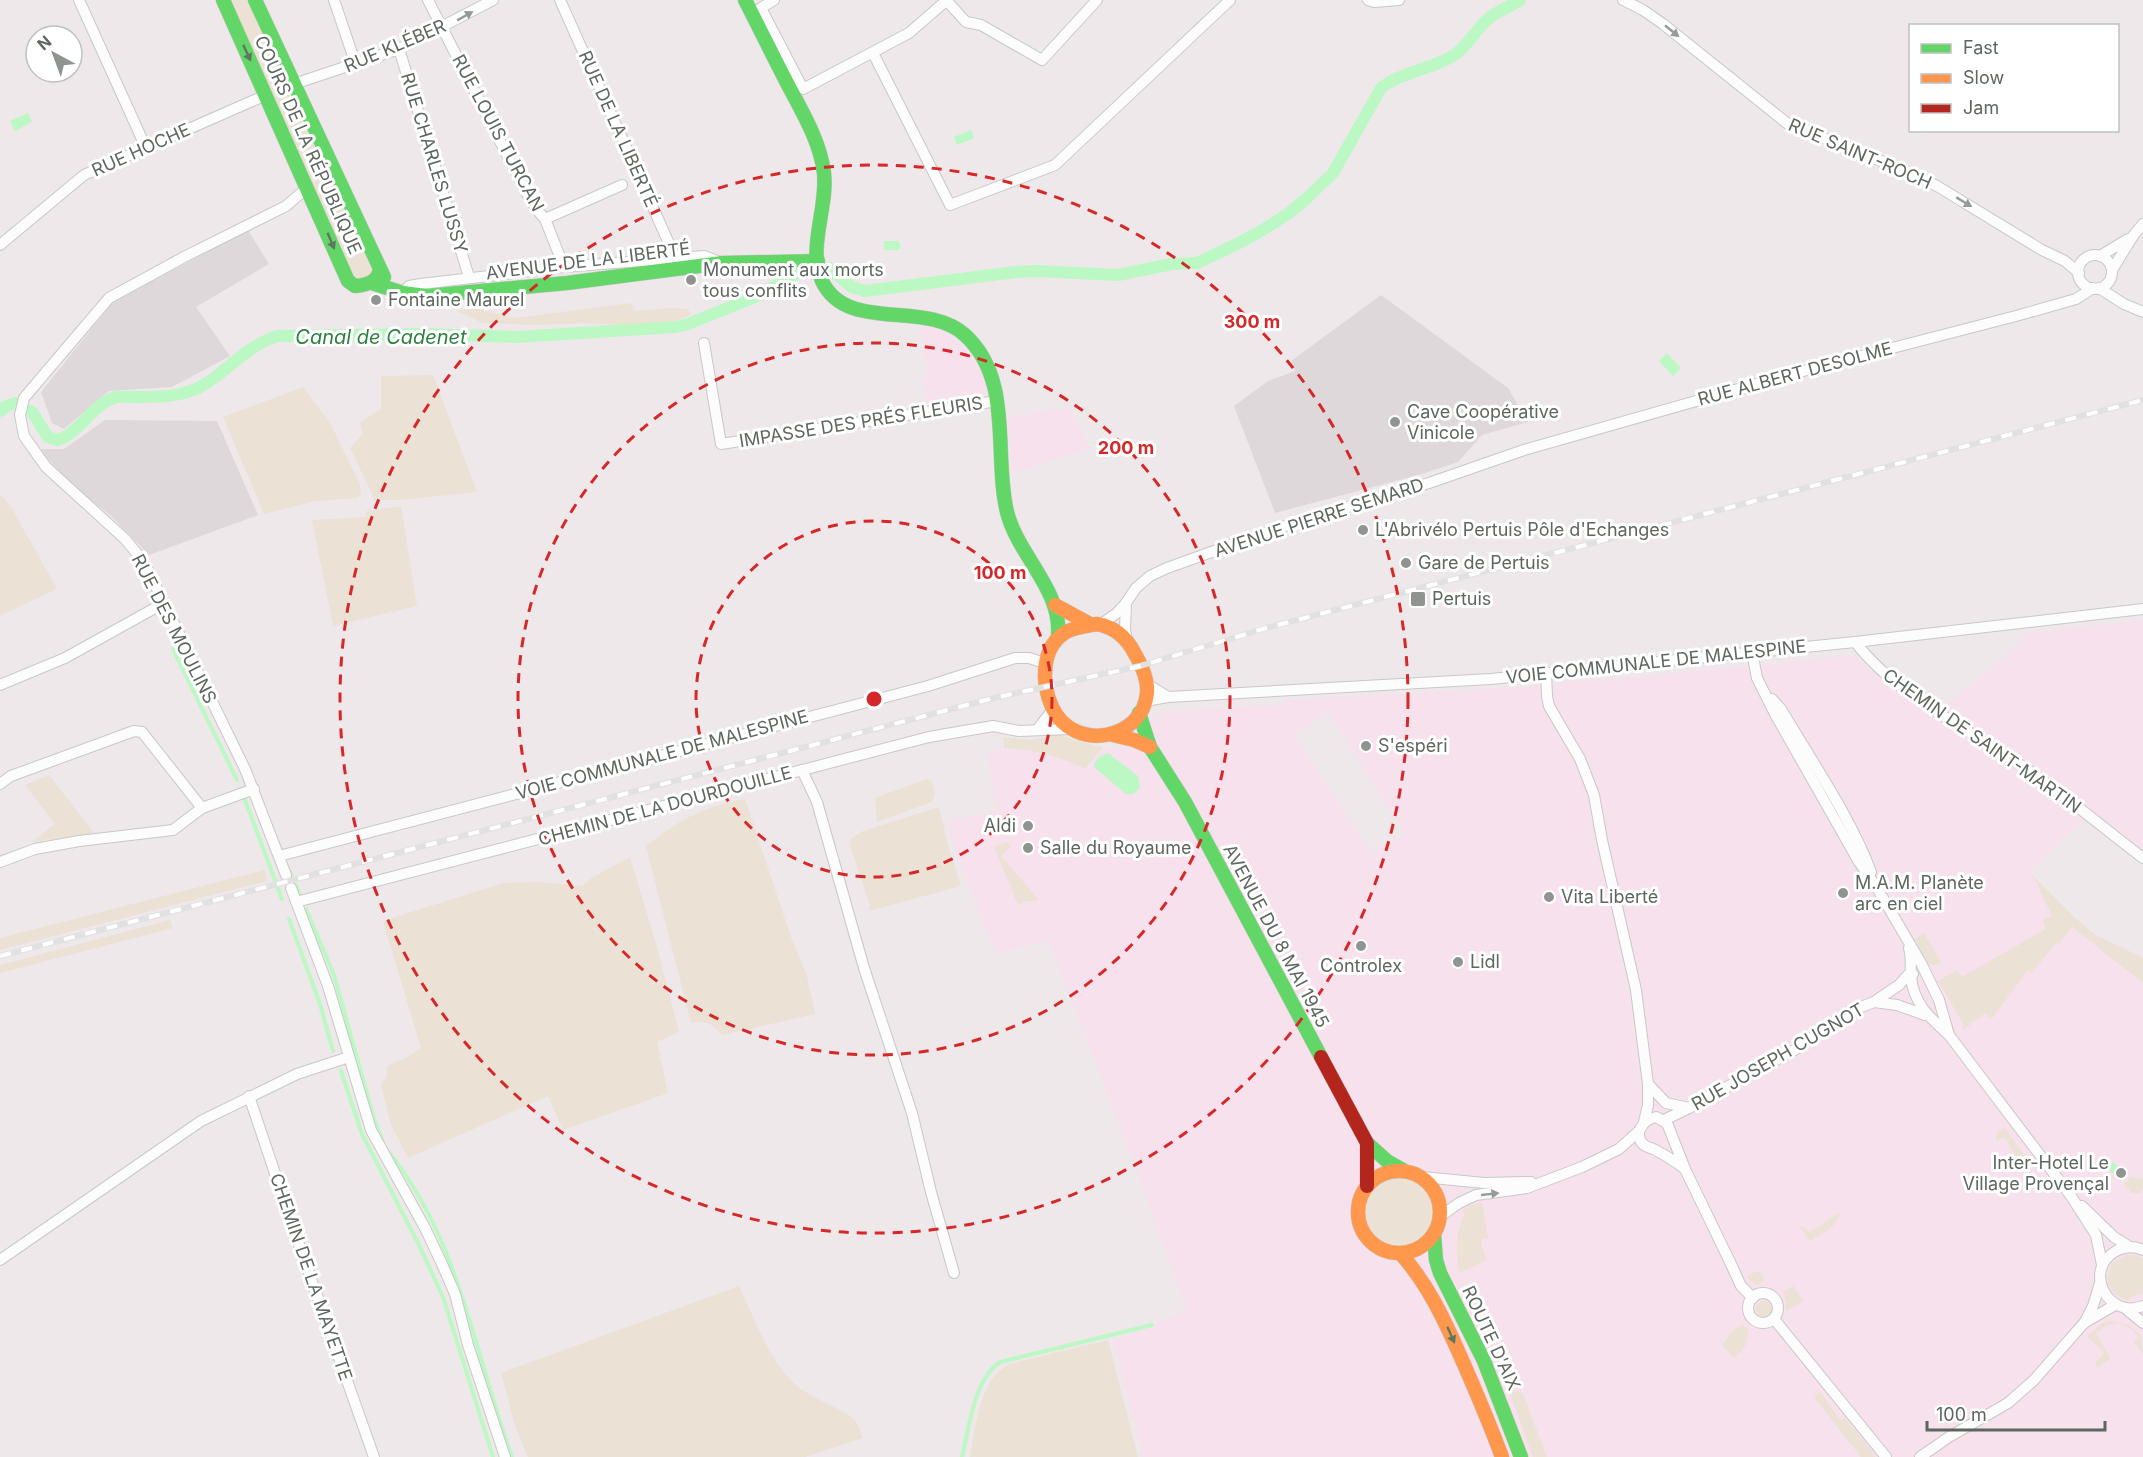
<svg xmlns="http://www.w3.org/2000/svg" width="2143" height="1457" font-family="Inter,sans-serif">
<rect width="100%" height="100%" fill="#eee8eb"/>
<!-- commercial -->
<g fill="#f7e1ed" fill-rule="evenodd">
<path d="M920,325L943,331L973,354L983,373L989,394L980,396V400L928,408L922,379L928,378Z"/>
<path d="M1069,408L1090,448L1013,473L1006,417Z"/>
<path d="M2143,620V865L2083,820L2030,873L2075,918L2094,934L2143,957V1037L2141,1039L2143,1040V1457H1144L1113,1341L1187,1311L1142,1184L1049,941L996,953L951,839L947,820L997,812L987,752L1005,749L1066,751L1118,747L1158,714L1164,712L1284,704L1283,700L1519,687L1779,663L1850,655L1935,716L2013,649L2024,634ZM1327,712L1406,834L1370,851L1294,735Z"/>
</g>
<!-- industrial -->
<g fill="#ded8db">
<path d="M248,230L269,264L196,307L230,356L172,387L109,391L64,429L52,423L41,392L113,302Z"/>
<path d="M1381,295L1508,388L1528,422L1482,435L1458,462L1422,474L1275,513L1234,406L1268,381L1295,371L1291,361Z"/>
<path d="M105,420L217,421L258,515L149,555L111,516L73,486L39,449H64Z"/>
</g>
<!-- green -->
<g fill="#ebe1d4">
<path d="M226,0H253L376,267L373,276L355,281L341,253L344,252L340,243L336,245Z"/>
<path d="M631,303L634,311L673,308L688,309L691,315L678,320L630,326L591,323L533,325L483,323L456,311L473,308L515,318Z"/>
<path d="M433,375L477,492L399,500H375L350,448L363,434L360,422L381,409V376Z"/>
<path d="M303,387L330,423L360,484L361,494L357,498L316,501L264,514L223,417Z"/>
<path d="M0,496H2L11,507L57,589L0,616Z"/>
<path d="M401,506L417,606L333,626L312,520L366,517V511Z"/>
<path d="M1055,735C1071,737 1086,745 1103,747L1085,769C1060,756 1031,749 1004,748L1003,737L1031,740Z"/>
<path d="M49,775L94,833L32,842L55,824L25,785Z"/>
<path d="M927,779L932,782L935,794L932,802L877,822L875,798Z"/>
<path d="M745,799L792,940L807,976L815,1014L722,1035C713,1024 705,1020 691,1023L646,846C680,820 702,806 745,799Z"/>
<path d="M939,807L949,849L961,886L869,911L870,905L850,846L851,839L863,831Z"/>
<path d="M1008,842L1011,846L1001,856L1039,900L1025,901L1018,905L994,847Z"/>
<path d="M630,857L657,947L679,1032L657,1042L668,1093L563,1130L548,1096L408,1158L391,1125L381,1085L387,1075V1066L406,1058L421,1048L383,921L503,883L539,882L582,886L593,877Z"/>
<path d="M265,870L267,881L0,950V938Z"/>
<path d="M2030,873L2075,918L2094,934L2143,958V983L2072,927L2059,944L2056,942L2032,973L2028,970L1991,1020L1985,1013L1963,1030L1962,1027L1964,1025L1938,981L1957,970L1962,977L2046,929L2043,920L2052,916L2036,882Z"/>
<path d="M170,920L173,928L0,973V965Z"/>
<path d="M1924,933L1941,962C1936,966 1934,966 1928,964L1915,939Z"/>
<path d="M2004,1127L2027,1159L2020,1163L2004,1137L1996,1141L1997,1134Z"/>
<path d="M2131,1177L2143,1179V1189L2140,1193H2132L2124,1184Z"/>
<circle cx="1399" cy="1212" r="34"/>
<path d="M1482,1203L1488,1238L1483,1239L1481,1242L1487,1260L1459,1273C1455,1249 1456,1237 1464,1214L1462,1211L1471,1205Z"/>
<path d="M1839,1213C1838,1227 1821,1234 1810,1241L1800,1227L1802,1226L1810,1232Z"/>
<path d="M2126,1255H2134L2143,1258V1294L2132,1296L2129,1300C2116,1298 2110,1291 2107,1278L2112,1263Z"/>
<path d="M1757,1271L1760,1272L1765,1280L1757,1285L1746,1277Z"/>
<path d="M739,1286C755,1319 768,1360 796,1385C810,1398 847,1410 855,1421C859,1426 861,1433 863,1438L805,1457H528L516,1429L501,1373Z"/>
<path d="M1793,1286L1803,1301L1786,1312V1301L1783,1292Z"/>
<circle cx="1764" cy="1309" r="8"/>
<path d="M2110,1321L2129,1325L2141,1336L2143,1354L2134,1342L2139,1337C2125,1321 2112,1318 2096,1334L2111,1358L2098,1368L2095,1364L2104,1353L2087,1336L2101,1324Z"/>
<path d="M1742,1325L1748,1329C1749,1343 1744,1349 1734,1358L1722,1345L1733,1330Z"/>
<path d="M1108,1340L1138,1457H970C976,1427 979,1379 1010,1364Z"/>
<path d="M1507,1386L1523,1394L1547,1457H1533Z"/>
<path d="M1820,1392L1841,1421L1845,1418L1876,1457H1861L1814,1397Z"/>
</g>
<!-- water -->
<g fill="#bcf8c3">
<path d="M28,113L32,122L15,131L10,121Z"/>
<path d="M971,130L974,138L957,145L954,137Z"/>
<path d="M884,241H898L901,247L898,250H884Z"/>
<path d="M1667,353L1681,368L1673,376L1659,361Z"/>
<path d="M1108,753L1138,776L1140,787L1134,794H1126L1094,767C1095,759 1100,756 1108,753Z"/>
<path d="M2113,1162L2121,1170L2123,1169L2125,1171L2124,1173L2126,1175L2120,1181L2108,1168Z"/>
</g>
<g fill="none" stroke-linecap="round" stroke-linejoin="round">
<!-- stream -->
<g stroke="#bcf8c3" stroke-width="4">
<path d="M173,649L237,780"/>
<path d="M245,800L282,899"/>
<path d="M290,872L300,894"/>
<path d="M306,909L334,975L374,1119L383,1142"/>
<path d="M289,919L320,1004L333,1051"/>
<path d="M341,1071L362,1134L419,1245L443,1297L493,1457"/>
<path d="M388,1151C460,1240 474,1353 512,1457"/>
<path d="M962,1457C969,1428 974,1379 1000,1362L1152,1325"/>
</g>
<!-- canal -->
<g stroke="#bcf8c3" stroke-width="12">
<path d="M829,268L852,287L865,291L1016,272L1036,271L1118,275L1172,264L1197,263L1239,243L1266,228L1289,213L1306,199L1333,173L1381,88C1400,73 1431,69 1453,56C1468,46 1475,30 1488,19C1497,11 1510,7 1520,0"/>
<path d="M0,411L5,407L15,403L32,412L48,437L57,440C77,436 91,405 116,397C147,396 180,401 207,383C231,367 249,345 277,336L424,334L517,337L676,327L688,324L760,295L799,272"/>
</g>
<!-- street casing -->
<g stroke="#c8c8c7" stroke-width="12">
<g id="street">
<path d="M79,0L146,148"/>
<path d="M334,0L356,65"/>
<path d="M428,0L526,192L537,210L545,219L564,267"/>
<path d="M560,0L676,259"/>
<path d="M946,0L966,22L981,25L1042,60L1097,0"/>
<path d="M1368,0L1374,2L1399,0"/>
<path d="M1623,0L1643,10L1663,24L1788,124L1909,172L1937,186L2042,250L2065,261L2079,273"/>
<path d="M761,8L774,0"/>
<path d="M752,13L761,8L803,89L909,33L947,0"/>
<path d="M399,49L469,277"/>
<path d="M873,53L950,205L1055,165L1230,0"/>
<path d="M294,84L399,49L493,0"/>
<path d="M545,219L622,185"/>
<path d="M0,245L84,175L266,95"/>
<circle cx="2095" cy="272" r="17"/>
<path d="M2100,256L2128,239"/>
<path d="M2112,270L2133,236L2143,224"/>
<path d="M2099,288L2124,304L2143,312"/>
<path d="M403,293L409,286L421,284L564,267L704,256L722,263"/>
<path d="M704,343L721,444L997,401"/>
<path d="M1126,603L1125,629L1127,641"/>
<path d="M1101,624L1117,613L1126,603L1136,588L1150,576L1167,568L1281,527L1429,483L1524,450L1784,376L2016,316L2076,299L2093,288"/>
<path d="M1855,642C1897,696 1964,726 2019,764C2062,792 2102,827 2143,858"/>
<path d="M1752,652L1757,678L1775,714L1859,862L1877,888L1921,963L1939,1000L1949,1035"/>
<path d="M1546,672L1547,696L1549,706L1580,759L1594,795L1602,840L1636,990L1648,1084V1105L1644,1122"/>
<path d="M0,685L65,658L164,603"/>
<path d="M1168,697L1491,679L1855,642L2143,609"/>
<path d="M1772,699L1781,709C1811,760 1851,818 1871,872"/>
<path d="M1145,701L1168,697L1147,684"/>
<path d="M1037,730L1053,709"/>
<path d="M802,770L817,802L864,968L912,1113L931,1192L954,1273"/>
<path d="M0,784L11,776L134,731L142,732L202,808"/>
<path d="M279,856L928,686L1015,658H1029L1045,663"/>
<path d="M0,862L35,849L79,841L173,830L202,808L254,789"/>
<path d="M286,875L245,769L144,562L125,539L46,467L24,436L20,415L24,398L109,298L184,257L286,206L308,187"/>
<path d="M291,888L328,986L371,1130L425,1228L442,1264L455,1294L468,1345L505,1457"/>
<path d="M296,902L929,737L993,726L1019,731L1071,729"/>
<path d="M1909,948C1912,958 1910,967 1911,977C1914,1004 1929,1017 1949,1035L2071,1196L2096,1235L2102,1265"/>
<path d="M1874,1002L1897,1005L1925,1015"/>
<path d="M1648,1084L1666,1103L1689,1108"/>
<path d="M249,1096L297,1239L374,1457"/>
<path d="M1664,1120L1689,1108L1796,1049L1848,1012L1874,1002L1899,985L1910,973L1913,974"/>
<path d="M1685,1169C1676,1162 1667,1156 1657,1151C1653,1148 1648,1148 1644,1145C1632,1134 1643,1120 1656,1117L1667,1123L1685,1169L1730,1262L1741,1286L1753,1298"/>
<path d="M1423,1177L1484,1183L1531,1182"/>
<path d="M2082,1206L2114,1237L2130,1247"/>
<path d="M1441,1216L1459,1203L1476,1195L1527,1188L1582,1167L1619,1149L1639,1131"/>
<path d="M2143,1250C2134,1246 2125,1246 2116,1251C2082,1270 2108,1320 2143,1306"/>
<path d="M0,1260L201,1121L297,1074L349,1057"/>
<circle cx="1763" cy="1308" r="15"/>
<path d="M2126,1309L2143,1323"/>
<path d="M1774,1319L1886,1457"/>
<path d="M2085,1322L2093,1306L2100,1283"/>
<path d="M1920,1457L1949,1437L2008,1403L2034,1380L2084,1323L2115,1305"/>
</g>
</g>
<!-- fast casing -->
<g stroke="#c8c8c7" stroke-width="15">
<g id="fast">
<path d="M223,0L348,281L355,286C367,285 378,282 380,269"/>
<path d="M255,0L384,277"/>
<path d="M745,0C759,27 772,54 786,81C801,110 820,140 824,173C828,208 807,248 822,281C847,334 926,299 965,335C1014,380 993,454 1007,512C1018,556 1062,589 1058,636"/>
<path d="M372,283L403,293L427,296L567,283L722,263L818,261"/>
<path d="M1139,713L1150,747L1185,802L1321,1057"/>
<path d="M1367,1143L1387,1161L1403,1170"/>
<path d="M1434,1234L1436,1260L1440,1273L1484,1361L1521,1457"/>
</g>
</g>
<!-- slow casing -->
<g stroke="#c8c8c7" stroke-width="15">
<g id="slow">
<path d="M1055,605L1090,624"/>
<path d="M1097,624C1115,627 1127,638 1135,654C1142,666 1148,679 1147,693C1143,740 1073,753 1052,707C1041,682 1041,647 1066,632C1075,627 1086,626 1097,624Z"/>
<path d="M1113,735L1134,740L1150,747"/>
<circle cx="1399" cy="1212" r="41"/>
<path d="M1400,1253C1427,1283 1443,1317 1459,1353C1474,1387 1489,1422 1502,1457"/>
</g>
</g>
<!-- jam casing -->
<g stroke="#c8c8c7" stroke-width="15">
<path id="jam" d="M1321,1057L1367,1143V1186"/>
</g>
<!-- street -->
<use href="#street" stroke="#fcfcfc" stroke-width="10"/>
<!-- fast -->
<use href="#fast" stroke="#63d668" stroke-width="14"/>
<!-- slow -->
<use href="#slow" stroke="#ff974d" stroke-width="14"/>
<!-- jam -->
<use href="#jam" stroke="#b3261e" stroke-width="14"/>
<!-- rail casing -->
<g stroke="#e1e1e1" stroke-width="6">
<path id="rail" d="M0,956L994,698L1140,666L1266,628L2143,400"/>
</g>
<!-- rail -->
<use href="#rail" stroke="#fff" stroke-width="4" stroke-dasharray="11" stroke-linecap="butt"/>
</g>
<!-- one-way arrows -->
<defs><path id="oneway-solid" d="M-6-.8H1V-3.2L6.5 0L1 3.2V.8H-6Z" transform="scale(1.5)"/></defs>
<g fill="#959b96">
<use href="#oneway-solid" transform="translate(465 16) rotate(-29)"/>
<use href="#oneway-solid" transform="translate(1672 31) rotate(39)"/>
<use href="#oneway-solid" transform="translate(1964 202) rotate(31)"/>
<use href="#oneway-solid" transform="translate(1490 1194) rotate(-6)"/>
</g>
<g fill="#5e7860">
<use href="#oneway-solid" transform="translate(247 53) rotate(65)"/>
<use href="#oneway-solid" transform="translate(331 241) rotate(67)"/>
<use href="#oneway-solid" transform="translate(1451 1335) rotate(66)"/>
</g>
<!-- distance rings -->
<g fill="none" stroke="#d62828" stroke-width="3" stroke-dasharray="10 8">
<circle cx="874" cy="699" r="178"/>
<circle cx="874" cy="699" r="356"/>
<circle cx="874" cy="699" r="534"/>
</g>
<!-- markers -->
<g fill="#909490" stroke="#fff" stroke-width="2">
<circle cx="691" cy="280" r="6"/>
<circle cx="376" cy="300" r="6"/>
<circle cx="1395" cy="422" r="6"/>
<circle cx="1363" cy="530" r="6"/>
<circle cx="1406" cy="563" r="6"/>
<rect x="1410" y="591" width="16" height="16" rx="3"/>
<circle cx="1366" cy="746" r="6"/>
<circle cx="1028" cy="826" r="6"/>
<circle cx="1028" cy="848" r="6"/>
<circle cx="1843" cy="893" r="6"/>
<circle cx="1549" cy="897" r="6"/>
<circle cx="1361" cy="946" r="6"/>
<circle cx="1458" cy="962" r="6"/>
<circle cx="2121" cy="1173" r="6"/>
</g>
<g text-anchor="middle" stroke-width="6" stroke-linejoin="round" paint-order="stroke">
<!-- street labels -->
<g font-size="18" fill="#5d675f" stroke="#fff">
<text transform="translate(395 46) rotate(-23)" y="6">RUE KLÉBER</text>
<text transform="translate(618 129) rotate(66)" y="6">RUE DE LA LIBERTÉ</text>
<text transform="translate(498 133) rotate(62)" y="6">RUE LOUIS TURCAN</text>
<text transform="translate(308 145) rotate(66)" y="6">COURS DE LA RÉPUBLIQUE</text>
<text transform="translate(141 150) rotate(-24)" y="6">RUE HOCHE</text>
<text transform="translate(1860 154) rotate(23)" y="6">RUE SAINT-ROCH</text>
<text transform="translate(434 163) rotate(73)" y="6">RUE CHARLES LUSSY</text>
<text transform="translate(588 261) rotate(-7)" y="6">AVENUE DE LA LIBERTÉ</text>
<text transform="translate(1795 374) rotate(-15)" y="6">RUE ALBERT DESOLME</text>
<text transform="translate(861 422) rotate(-9)" y="6">IMPASSE DES PRÉS FLEURIS</text>
<text transform="translate(1319 518) rotate(-18)" y="6">AVENUE PIERRE SEMARD</text>
<text transform="translate(174 629) rotate(63)" y="6">RUE DES MOULINS</text>
<text transform="translate(1656 662) rotate(-6)" y="6">VOIE COMMUNALE DE MALESPINE</text>
<text transform="translate(1982 741) rotate(35)" y="6">CHEMIN DE SAINT-MARTIN</text>
<text transform="translate(662 755) rotate(-15)" y="6">VOIE COMMUNALE DE MALESPINE</text>
<text transform="translate(665 806) rotate(-15)" y="6">CHEMIN DE LA DOURDOUILLE</text>
<text transform="translate(1276 936) rotate(62)" y="6">AVENUE DU 8 MAI 1945</text>
<text transform="translate(1778 1057) rotate(-30)" y="6">RUE JOSEPH CUGNOT</text>
<text transform="translate(311 1277) rotate(71)" y="6">CHEMIN DE LA MAYETTE</text>
<text transform="translate(1491 1338) rotate(65)" y="6">ROUTE D'AIX</text>
</g>
<!-- poi labels -->
<g font-size="18" fill="#5d675f" stroke="#fff" text-anchor="start">
<text x="703" y="276">Monument aux morts<tspan x="703" dy="21">tous conflits</tspan></text>
<text x="388" y="306">Fontaine Maurel</text>
<text x="1407" y="418">Cave Coopérative<tspan x="1407" dy="21">Vinicole</tspan></text>
<text x="1375" y="536">L'Abrivélo Pertuis Pôle d'Echanges</text>
<text x="1418" y="569">Gare de Pertuis</text>
<text x="1432" y="605">Pertuis</text>
<text x="1378" y="752">S'espéri</text>
<text x="1016" y="832" text-anchor="end">Aldi</text>
<text x="1040" y="854">Salle du Royaume</text>
<text x="1855" y="889">M.A.M. Planète<tspan x="1855" dy="21">arc en ciel</tspan></text>
<text x="1561" y="903">Vita Liberté</text>
<text x="1470" y="968">Lidl</text>
<text x="1361" y="972" text-anchor="middle">Controlex</text>
<text x="2109" y="1169" text-anchor="end">Inter-Hotel Le<tspan x="2109" dy="21">Village Provençal</tspan></text>
</g>
<!-- water labels -->
<g font-size="20" font-style="italic" fill="#2e803f" stroke="#fff">
<text x="381" y="344">Canal de Cadenet</text>
</g>
</g>
<circle cx="874" cy="699" r="9" fill="#d62828" stroke="#fff" stroke-width="3"/>
<g font-size="18" text-anchor="middle" font-weight="bold" fill="#d62828" stroke="#fff" stroke-width="6" stroke-linejoin="round" paint-order="stroke">
<text x="1252" y="328">300 m</text>
<text x="1126" y="454">200 m</text>
<text x="1000" y="579">100 m</text>
</g>
<!-- legend -->
<rect x="1909" y="24" width="210" height="108" fill="#ffffff" stroke="#bec2bf" stroke-width="1.5"/>
<rect x="1921" y="44" width="30" height="9" fill="#63d668" stroke="#bec2bf" stroke-width="1.5"/>
<text x="1963" y="54" font-size="18" fill="#5d675f">Fast</text>
<rect x="1921" y="74" width="30" height="9" fill="#ff974d" stroke="#bec2bf" stroke-width="1.5"/>
<text x="1963" y="84" font-size="18" fill="#5d675f">Slow</text>
<rect x="1921" y="104" width="30" height="9" fill="#b3261e" stroke="#bec2bf" stroke-width="1.5"/>
<text x="1963" y="114" font-size="18" fill="#5d675f">Jam</text>
<!-- north arrow -->
<g transform="translate(54 54) rotate(319)"><circle r="28" fill="#ffffff" stroke="#bec2bf" stroke-width="1.5"/>
<path d="M0-4.5L10 22L0 15L-10 22Z" fill="#909490"/>
<text y="-9" font-size="16" font-weight="bold" text-anchor="middle" fill="#5d675f">N</text>
</g>
<!-- scale -->
<path d="M1927 1421v9h178v-9" fill="none" stroke="#5d675f" stroke-width="3"/>
<text x="1936" y="1421" font-size="18" fill="#5d675f" stroke="#ffffff" stroke-width="4.5" paint-order="stroke">100 m</text>
</svg>
